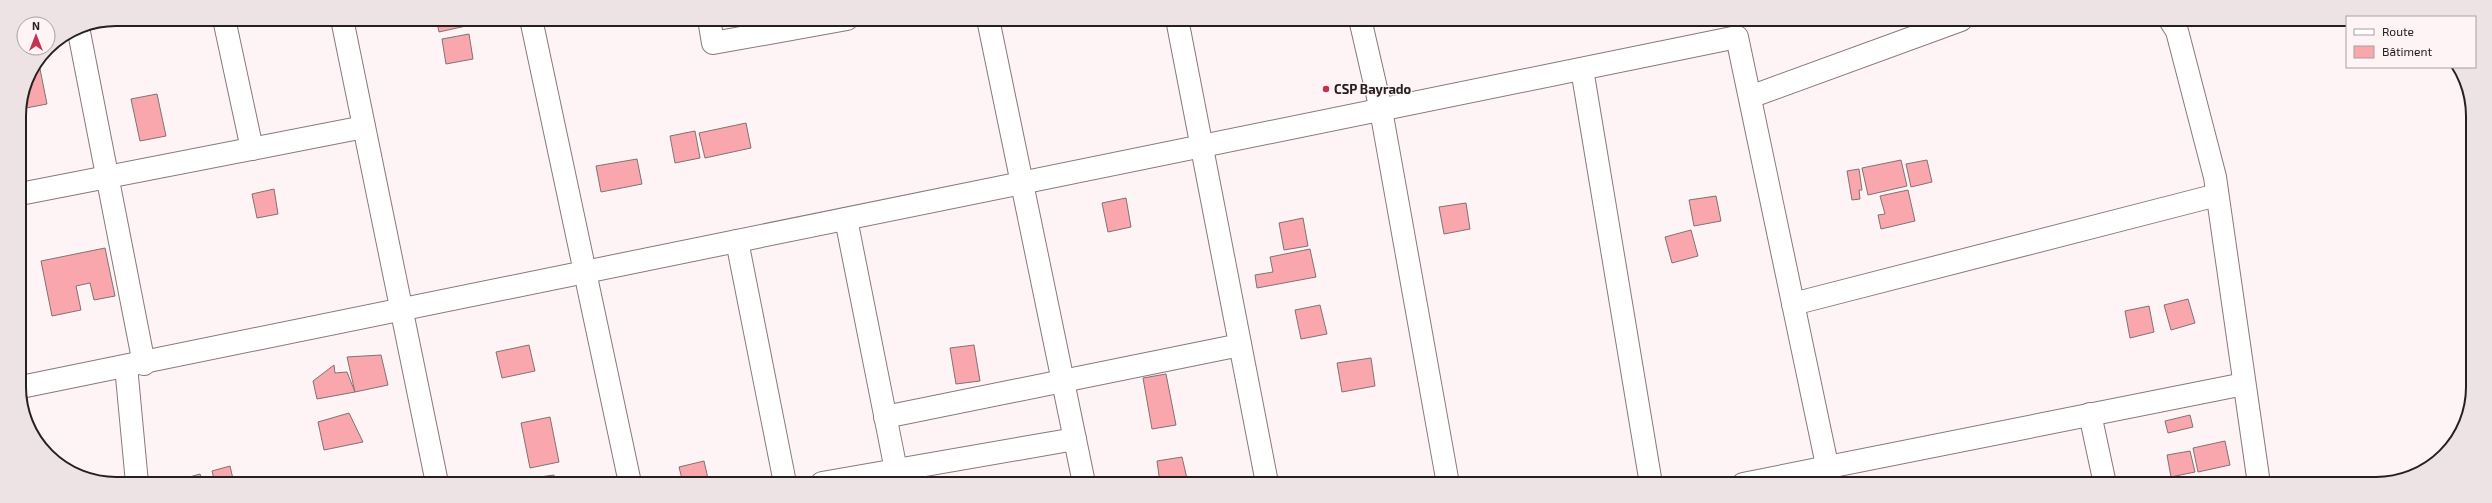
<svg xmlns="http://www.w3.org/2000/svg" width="2492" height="503" font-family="'Exo 2',sans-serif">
<rect width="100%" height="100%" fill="#fff4f5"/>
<!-- building -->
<g fill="#f9a7ad" stroke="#817273">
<path d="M116,19H144L93,29L92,24Z"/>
<path d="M436,19H465L466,26L439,32Z"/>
<path d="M469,34L473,59L446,64L442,39Z"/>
<path d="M40,69L47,104L21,109L26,79L32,71Z"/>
<path d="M157,94L166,136L140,141L131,99Z"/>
<path d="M746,123L751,148L705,158L699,133Z"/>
<path d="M695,131L700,158L675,163L670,136Z"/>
<path d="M637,159L642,184L601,192L596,166Z"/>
<path d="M1901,160L1907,186L1868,195L1862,168Z"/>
<path d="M1927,160L1932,182L1911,187L1906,164Z"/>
<path d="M1859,169L1862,190H1859L1860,199L1852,200L1847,171Z"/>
<path d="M274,189L278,214L257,218L252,194Z"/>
<path d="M1908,190L1915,221L1881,229L1878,215L1885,214L1880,196Z"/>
<path d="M1716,196L1721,221L1694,226L1689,200Z"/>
<path d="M1126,198L1131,227L1108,232L1102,203Z"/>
<path d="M1466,203L1470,229L1444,234L1439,207Z"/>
<path d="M1303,218L1308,246L1284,250L1279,223Z"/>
<path d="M1691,230L1698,256L1672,263L1665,237Z"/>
<path d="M105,248L115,296L94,300L90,283L76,286L81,310L52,316L41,261Z"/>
<path d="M1310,249L1316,277L1257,288L1255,275L1273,272L1270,257Z"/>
<path d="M2188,299L2195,323L2171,330L2164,305Z"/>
<path d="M1320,305L1327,334L1301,339L1295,310Z"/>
<path d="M2149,306L2154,332L2130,338L2125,311Z"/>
<path d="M529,345L535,371L502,378L496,352Z"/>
<path d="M974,345L980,381L956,384L950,348Z"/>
<path d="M381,355L388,385L355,392L347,357Z"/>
<path d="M1371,358L1375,386L1342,392L1337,363Z"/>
<path d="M334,365L335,373L347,372L355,392L317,399L313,381Z"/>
<path d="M1166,374L1176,425L1152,429L1143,378Z"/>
<path d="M349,413L363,442L324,450L318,422Z"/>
<path d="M2190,415L2193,427L2168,433L2165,421Z"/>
<path d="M550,417L559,462L530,468L521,423Z"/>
<path d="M2225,441L2230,465L2198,472L2193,448Z"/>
<path d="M2190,451L2195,472L2171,477L2167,455Z"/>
<path d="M1182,457L1188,483H1160L1157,461Z"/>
<path d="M704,461L709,483H683L679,467Z"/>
<path d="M230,466L234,483H215L212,471Z"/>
<path d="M200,474L203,483H172V482Z"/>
<path d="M554,475L555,483H533L532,478Z"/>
<path d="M1214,477L1216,483H1190Z"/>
</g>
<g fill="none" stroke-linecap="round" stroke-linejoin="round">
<!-- minor casing -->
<g stroke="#88797a" stroke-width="24">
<g id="minor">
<path d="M224,19L252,149"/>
<path d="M342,19L437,483"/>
<path d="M531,19L630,483"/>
<path d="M709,19L713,43L847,19"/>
<path d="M988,19L1084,483"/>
<path d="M1177,19L1267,483"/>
<path d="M1360,19L1381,110L1448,484"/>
<path d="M2170,20L2177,31L2215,177L2259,484"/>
<path d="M78,27L144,364"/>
<path d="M1582,69L1651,484"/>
<path d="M1750,97L1961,20"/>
<path d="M20,194L364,127"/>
<path d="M846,219L896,470"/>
<path d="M737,241L785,483"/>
<path d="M1793,304L2217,195"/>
<path d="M126,366L137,483"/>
<path d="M21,387L1737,37L1831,484"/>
<path d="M2090,414L2105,484"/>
<path d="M885,417L1240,345"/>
<path d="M822,483L1075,439"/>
<path d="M1743,484L2244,384"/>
</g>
</g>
<!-- minor -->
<use href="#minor" stroke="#fff" stroke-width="22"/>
</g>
<!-- markers -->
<circle fill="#c3324f" stroke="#fff4f5" stroke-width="1.5" cx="1326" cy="89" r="4"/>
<g text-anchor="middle" stroke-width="3" stroke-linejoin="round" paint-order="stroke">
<!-- poi labels -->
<g font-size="13" font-weight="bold" fill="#262021" stroke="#fff4f5" text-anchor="start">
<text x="1334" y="94">CSP Bayrado</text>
</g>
</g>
<!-- crop -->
<path d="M0 0H2492V503H0ZM116 26H2376A90 90 0 0 1 2466 116V387A90 90 0 0 1 2376 477H116A90 90 0 0 1 26 387V116A90 90 0 0 1 116 26Z" fill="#eee3e4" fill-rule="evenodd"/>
<path fill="none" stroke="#262021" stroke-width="2" d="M116 26H2376A90 90 0 0 1 2466 116V387A90 90 0 0 1 2376 477H116A90 90 0 0 1 26 387V116A90 90 0 0 1 116 26Z"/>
<!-- legend -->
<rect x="2346" y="16" width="130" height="52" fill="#fff4f5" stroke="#a89fa0"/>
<rect x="2354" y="29" width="20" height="6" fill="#ffffff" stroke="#a89fa0"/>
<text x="2382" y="36" font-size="12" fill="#262021">Route</text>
<rect x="2354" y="46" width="20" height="12" fill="#f9a7ad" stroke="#a89fa0"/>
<text x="2382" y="56" font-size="12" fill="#262021">Bâtiment</text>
<!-- north arrow -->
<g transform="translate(36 36)"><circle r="19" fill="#fff4f5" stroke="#a89fa0"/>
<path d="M0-3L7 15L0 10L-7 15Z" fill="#c3324f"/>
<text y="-6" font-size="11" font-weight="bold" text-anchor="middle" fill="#262021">N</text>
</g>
</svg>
